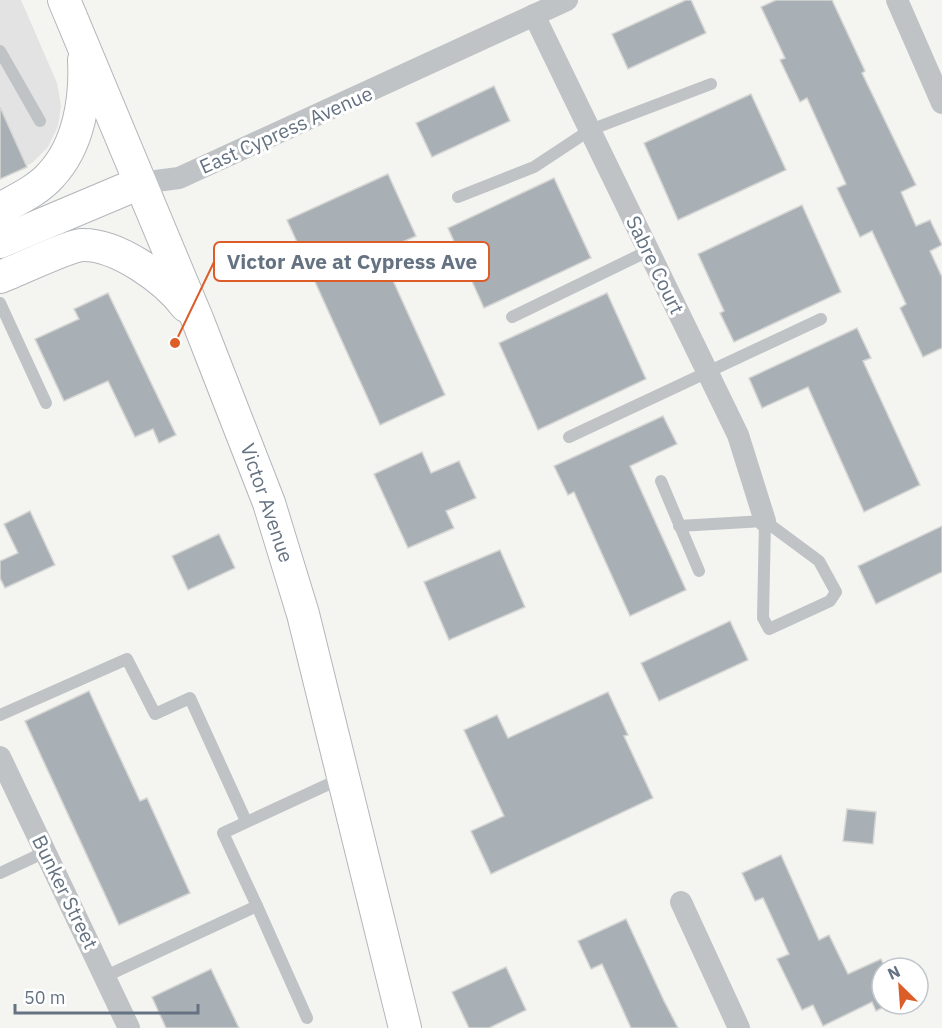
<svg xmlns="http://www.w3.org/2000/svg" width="942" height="1028" font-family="'IBM Plex Sans',sans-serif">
<rect width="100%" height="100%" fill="#f4f4f1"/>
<!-- built -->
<path fill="#e2e3e2" d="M0,0H21L57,83L61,106L58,126L48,147L32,163L0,179Z"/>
<!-- building -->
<g fill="#a9b0b5" stroke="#d5d6d3" stroke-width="1.5">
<path d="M686,0H691L706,33L628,69L612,34Z"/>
<path d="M776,0H832L865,71L862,73L916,185L901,192L916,226L930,220L942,245L930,251L942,277V348L923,357L900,308L906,304L872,231L860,237L837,188L846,184L807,98L800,102L780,60L785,58L761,7Z"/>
<path d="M494,86L510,121L432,157L416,123Z"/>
<path d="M751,94L786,170L678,220L644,143Z"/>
<path d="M0,107L27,167L0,179Z"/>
<path d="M388,174L416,236L380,252L445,395L380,425L287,220Z"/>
<path d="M554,178L591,258L484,308L448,228Z"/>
<path d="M802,205L841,292L734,342L720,313L724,311L698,254Z"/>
<path d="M108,293L176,435L159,443L153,429L135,437L108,381L64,401L35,339L79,319L74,309Z"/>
<path d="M607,293L646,379L538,430L499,343Z"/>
<path d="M857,328L871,358L863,361L920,485L864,512L808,387L762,408L749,378Z"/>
<path d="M663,416L677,444L630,466L686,590L630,616L574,492L568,495L554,466Z"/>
<path d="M422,452L431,473L459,461L476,498L446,511L454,528L408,548L374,474Z"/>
<path d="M30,511L55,565L5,588L0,578V561L18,553L4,524Z"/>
<path d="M942,526V572L876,604L858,566Z"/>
<path d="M219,534L235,568L188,590L172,556Z"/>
<path d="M500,550L525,607L449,640L424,582Z"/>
<path d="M730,621L748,660L659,701L641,663Z"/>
<path d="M89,691L140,801L147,798L190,893L119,925L25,721Z"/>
<path d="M608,692L628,735L624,736L653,798L491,874L471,831L504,816L464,730L497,715L508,738Z"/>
<path d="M847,809L876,812L873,844L843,841Z"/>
<path d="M781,855L819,940L829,935L848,974L881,959L885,968H882V1004H890L876,1011L872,1002L823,1026L813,1005L802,1010L777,959L789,954L763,898L755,901L742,873Z"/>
<path d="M626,919L664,1001L678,1028H631L602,964L591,969L578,941Z"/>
<path d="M506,967L526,1010L489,1028H469L452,992Z"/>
<path d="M211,969L239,1028H166L152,997Z"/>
</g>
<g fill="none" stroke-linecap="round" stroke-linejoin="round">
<!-- secondary casing -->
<g stroke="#b2b6bb" stroke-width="34">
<g id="secondary">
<path d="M64,0L198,321L269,503L303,614L405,1028"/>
<path d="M0,209C18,199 38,190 51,175C79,145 86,99 84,60"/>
<path d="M0,242L140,183"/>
<path d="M0,277C16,271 68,246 82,245C117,244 166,279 186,306"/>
</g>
</g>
<!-- service -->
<g stroke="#bfc3c6" stroke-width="12">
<path d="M0,51L40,121"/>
<path d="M458,197L534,167L590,130L711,84"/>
<path d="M0,303L46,403"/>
<path d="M512,317L648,251"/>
<path d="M569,437L821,319"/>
<path d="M661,481L699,571"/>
<path d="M679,526L765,521L819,561L836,592L830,601L769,629L763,618L765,521"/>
<path d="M0,715L127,659L155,714L190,698L246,821"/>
<path d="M0,873L45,852"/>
<path d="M257,906L223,833L342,778"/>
<path d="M106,976L257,906L307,1018"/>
</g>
<!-- minor -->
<g stroke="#bfc3c6" stroke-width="22">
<path d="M897,0L942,103"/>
<path d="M534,15L738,435L765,521"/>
<path d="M140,183L179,178L567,0"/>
<path d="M0,757L129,1028"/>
<path d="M681,902L739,1028"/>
</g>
<!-- secondary -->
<use href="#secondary" stroke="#fff" stroke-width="32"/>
</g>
<g text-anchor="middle" stroke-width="6" stroke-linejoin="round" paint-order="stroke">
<!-- street labels -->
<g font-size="20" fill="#647281" stroke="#fff">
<text transform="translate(286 130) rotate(-24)" y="7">East Cypress Avenue</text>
<text transform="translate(655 265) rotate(64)" y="7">Sabre Court</text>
<text transform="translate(267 503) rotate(71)" y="7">Victor Avenue</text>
<text transform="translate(65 892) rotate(64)" y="7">Bunker Street</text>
</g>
</g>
<!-- callouts -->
<path fill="none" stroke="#dd5d28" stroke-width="2" d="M175 343L214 262"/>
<circle fill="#dd5d28" stroke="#fff" stroke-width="2" cx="175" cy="343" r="6"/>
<rect fill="#fff" stroke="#dd5d28" stroke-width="2" x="214" y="242" width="275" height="39" rx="6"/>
<g font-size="21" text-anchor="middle" font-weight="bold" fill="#647281">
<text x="352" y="269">Victor Ave at Cypress Ave</text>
</g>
<!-- north arrow -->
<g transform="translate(900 986) rotate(335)"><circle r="28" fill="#ffffff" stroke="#c1c7cd" stroke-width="1.5"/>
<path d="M0-4.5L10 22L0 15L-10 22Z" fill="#dd5d28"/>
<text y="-9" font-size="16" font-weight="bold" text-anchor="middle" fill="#647281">N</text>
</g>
<!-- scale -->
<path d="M15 1004v9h183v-9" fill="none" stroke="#647281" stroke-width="3"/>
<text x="24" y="1004" font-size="18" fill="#647281" stroke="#ffffff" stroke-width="4.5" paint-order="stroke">50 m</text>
</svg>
